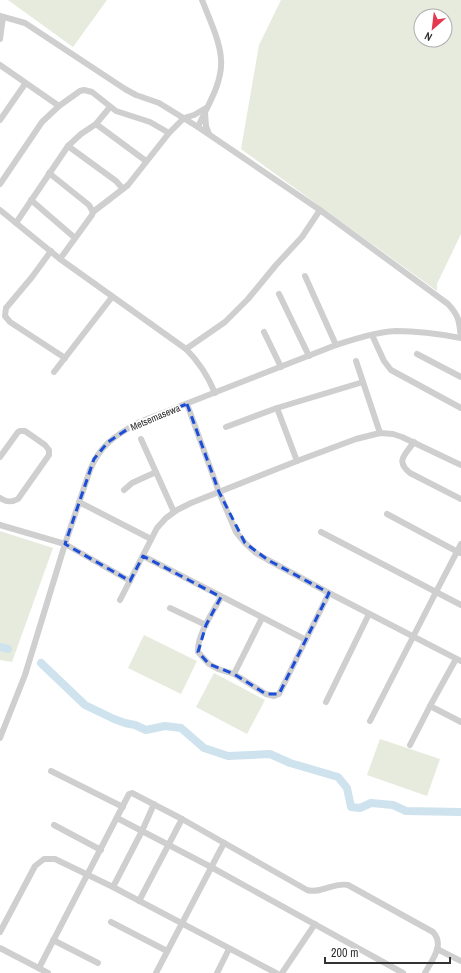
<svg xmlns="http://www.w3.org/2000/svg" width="461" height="973" font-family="'Archivo Narrow',sans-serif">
<rect width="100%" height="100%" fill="#fff"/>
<!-- green -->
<g fill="#e6ebde" fill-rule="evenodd">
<path d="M8,0H107L73,47Z"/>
<path d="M281,0H461V234L437,284V291L241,149L259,45ZM421,16H445V40H421Z"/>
<path d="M0,531L53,548L12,662L0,660Z"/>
<path d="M144,635L197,661L181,694L128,668Z"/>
<path d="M214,673L265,700L247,734L196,707Z"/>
<path d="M380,739L440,759L427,796L367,775Z"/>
</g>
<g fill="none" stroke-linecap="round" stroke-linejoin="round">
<!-- river -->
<g stroke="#cee3ee" stroke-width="8">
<path d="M0,647L8,649"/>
<path d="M41,663L85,705L114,719L125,723L135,725L146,730L165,726L181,728L204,748L228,756L270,754L290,763L338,777L347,788L351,807L360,808L371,803L393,805L406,811L461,812"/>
</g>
<!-- minor -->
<g stroke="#cfcfcf" stroke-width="6">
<path d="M0,16L25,23L125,89L136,95L159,103L198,127L320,210L448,304C460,317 459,322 461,338"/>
<path d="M0,39L3,17"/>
<path d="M0,65L59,106"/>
<path d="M205,113L206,126L209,134"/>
<path d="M0,120L25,84"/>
<path d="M96,124L146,161"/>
<path d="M198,127C207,106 223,83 221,59C220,41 209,18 202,0"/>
<path d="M68,146L116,181L123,189"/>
<path d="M49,173L89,205L93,212L92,215L60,259"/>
<path d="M0,184L42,122L59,106L80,91L84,90L92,92L116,111L150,122L169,133"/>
<path d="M31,200L75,238"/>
<path d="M0,210L60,259L186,349C199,362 208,376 215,393"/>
<path d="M93,212L128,185L169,133L184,118L194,115L206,108"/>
<path d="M16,223L68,146L81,134L96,124L110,107"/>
<path d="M51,251L32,277L6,308L5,316L10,322L65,358"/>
<path d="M305,276L336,345"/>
<path d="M279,294L309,356"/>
<path d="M264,332L281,367"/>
<path d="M372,335L384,361L391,370L461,408"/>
<path d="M186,349L225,322L248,299L276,265L302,237L320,210"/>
<path d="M417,354L461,377"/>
<path d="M356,361L380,433"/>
<path d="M54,372L112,297"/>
<path d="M187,404L219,492L236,532L245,543L256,553L268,560L329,593L461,661"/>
<path d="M277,408L297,461"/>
<path d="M226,427L277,408L363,382"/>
<path d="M141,439L174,512"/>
<path d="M414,442C405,455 395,461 410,473L461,499"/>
<path d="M0,457L18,432L20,431H25L45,445L49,450V455L18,499C11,503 6,502 0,498"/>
<path d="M124,490L132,483L156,472"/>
<path d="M79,502L151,539"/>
<path d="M387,514L460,553"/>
<path d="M0,525L65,544L130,581"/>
<path d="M321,532L461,605"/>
<path d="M143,556L306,640"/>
<path d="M221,597C213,612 197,635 198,652L209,664L218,669L234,674L266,694L274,696L279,694L329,593"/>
<path d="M120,600L157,528L166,518L177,510L191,503L297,461L356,439L380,433L393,434L402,437L461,465"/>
<path d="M170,608L206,625"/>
<path d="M234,674L262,618"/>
<path d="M326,702L369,614"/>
<path d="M430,706L461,722"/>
<path d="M370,721L436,592L461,544"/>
<path d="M0,738L25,675L65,544L90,470C100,445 115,436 137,423L336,345C355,339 376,332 396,331C418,331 440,334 461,338"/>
<path d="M410,745L430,706L456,659"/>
<path d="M51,771L123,807"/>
<path d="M117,818L211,867L403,973"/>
<path d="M54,825L101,850"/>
<path d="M113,887L142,831L154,804"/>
<path d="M139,901L182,819"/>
<path d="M111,922L167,951"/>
<path d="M0,932L35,866L44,859H55L113,887L276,973"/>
<path d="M53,940L98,963"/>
<path d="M0,948L48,973"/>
<path d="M437,949L461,961"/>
<path d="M39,968L129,794L132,793L182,819L307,890C321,894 334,882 348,885L433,932C445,945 432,960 425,973"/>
<path d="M156,973L224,843"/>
<path d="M217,973L229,949"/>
<path d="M282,973L315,924"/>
</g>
</g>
<!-- marked area -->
<path fill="none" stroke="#1d4ed8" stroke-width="3" stroke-dasharray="8 5" stroke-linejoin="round" d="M187,404L219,492L245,543L268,560L329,593L279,694H266L234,674L209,664L198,652L206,625L221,597L143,556L130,581L65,544L94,459L108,442L137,423Z"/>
<g text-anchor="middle" stroke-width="4" stroke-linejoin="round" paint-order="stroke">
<!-- street labels -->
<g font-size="10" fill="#323232" stroke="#fff">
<text transform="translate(155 417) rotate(-23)" y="4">Metsemasewa</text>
</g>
</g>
<!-- north arrow -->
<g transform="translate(433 28) rotate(208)"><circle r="19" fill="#ffffff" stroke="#adadad"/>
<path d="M0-3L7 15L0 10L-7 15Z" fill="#e5384f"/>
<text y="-6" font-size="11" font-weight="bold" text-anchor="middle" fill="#323232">N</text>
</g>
<!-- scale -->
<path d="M325 957v6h125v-6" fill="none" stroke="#323232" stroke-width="2"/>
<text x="331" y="957" font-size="12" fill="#323232" stroke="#ffffff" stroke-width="3" paint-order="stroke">200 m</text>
</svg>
